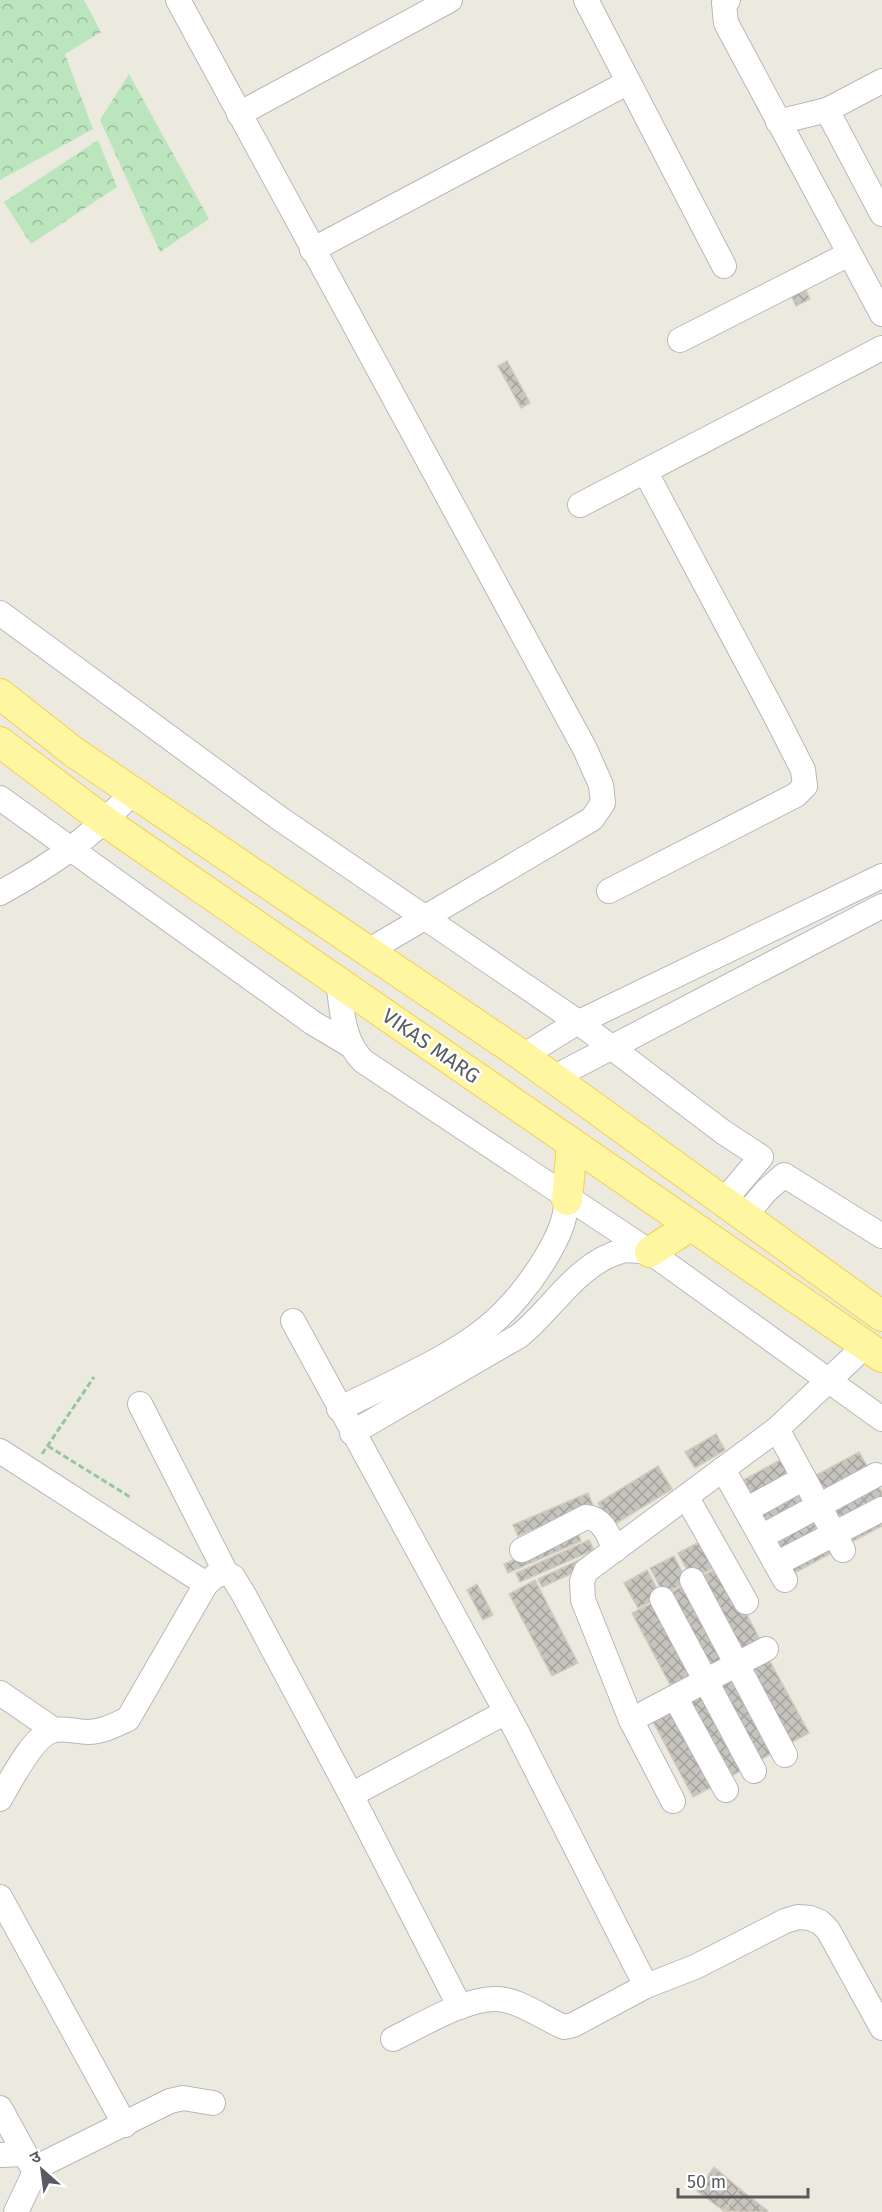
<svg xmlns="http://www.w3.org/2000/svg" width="882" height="2212" font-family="'Fira Sans','Noto Sans Devanagari',sans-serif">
<defs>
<pattern id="park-crowns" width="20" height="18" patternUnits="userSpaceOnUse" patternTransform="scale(1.5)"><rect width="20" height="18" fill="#bbe5bd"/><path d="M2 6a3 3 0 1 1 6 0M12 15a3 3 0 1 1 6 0" fill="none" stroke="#9bbd9d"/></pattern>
<pattern id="building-cross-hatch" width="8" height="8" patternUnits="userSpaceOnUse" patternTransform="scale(1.5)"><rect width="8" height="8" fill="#c7c4bd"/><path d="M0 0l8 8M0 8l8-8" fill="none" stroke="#a4a29d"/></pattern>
</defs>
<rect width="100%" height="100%" fill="#eceadf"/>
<!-- park -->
<g fill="url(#park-crowns)">
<path d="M0,0H84L101,32L65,54L93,129L0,180Z"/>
<path d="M129,74L209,219L160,252L100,120Z"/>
<path d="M98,140L117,187L31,244L4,202Z"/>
</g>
<!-- building -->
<g fill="url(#building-cross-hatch)" stroke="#d1ccbe" stroke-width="1.5">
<path d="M804,286L810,299L796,306L790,293Z"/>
<path d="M507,361L530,403L521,408L498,366Z"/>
<path d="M716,1434L725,1450L695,1468L685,1452Z"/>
<path d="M859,1452L871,1473L821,1501L809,1479Z"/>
<path d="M789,1455L800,1476L748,1503L738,1483Z"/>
<path d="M658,1466L672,1489L612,1526L598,1503Z"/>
<path d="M875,1480L882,1492V1504L836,1528L824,1507Z"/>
<path d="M804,1483L815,1504L764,1531L753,1510Z"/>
<path d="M588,1493L593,1505L518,1536L513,1525Z"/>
<path d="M820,1511L830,1530L779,1557L769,1538Z"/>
<path d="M882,1512V1526L846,1545L840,1534Z"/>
<path d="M578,1533L581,1541L508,1573L504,1564Z"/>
<path d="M834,1538L839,1549L789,1576L783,1565Z"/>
<path d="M705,1539L719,1565L692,1579L678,1553Z"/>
<path d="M589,1540L594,1550L520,1582L516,1573Z"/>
<path d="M594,1553L597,1562L542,1587L538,1579Z"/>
<path d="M674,1556L687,1582L664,1594L650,1568Z"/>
<path d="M721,1566L764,1647L738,1661L695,1580Z"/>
<path d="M647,1570L661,1596L638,1608L624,1583Z"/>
<path d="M535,1580L578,1663L552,1676L509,1594Z"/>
<path d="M690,1582L733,1663L707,1677L664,1596Z"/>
<path d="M477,1584L493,1615L483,1620L467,1590Z"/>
<path d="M658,1600L701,1680L675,1694L632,1613Z"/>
<path d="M765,1652L809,1733L783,1747L740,1666Z"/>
<path d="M737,1669L780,1749L754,1763L711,1682Z"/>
<path d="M707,1685L750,1766L724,1780L681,1699Z"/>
<path d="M676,1702L719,1783L693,1797L650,1716Z"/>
<path d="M714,2167L740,2189L724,2211L697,2191Z"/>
<path d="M740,2189L768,2211L767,2212L724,2211Z"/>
</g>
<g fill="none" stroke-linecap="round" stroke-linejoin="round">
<!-- minor casing -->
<g stroke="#b5b8bd" stroke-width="26">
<g id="minor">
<path d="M178,0L585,749L601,785L603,803L592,819L368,951"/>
<path d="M586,0L724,266"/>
<path d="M728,0L724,3L726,23L882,314"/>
<path d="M827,110L882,214"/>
<path d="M239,114L450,0"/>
<path d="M778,122L827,110L882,81"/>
<path d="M312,250L627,83"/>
<path d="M680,340L849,254"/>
<path d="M580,505L882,348"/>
<path d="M0,613L279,818L578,1022L723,1132L761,1157L723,1202"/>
<path d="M0,798L313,1023L350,1045"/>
<path d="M609,891L796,795L805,786L803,770L775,715L645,471"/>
<path d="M0,893C55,863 90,838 133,792"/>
<path d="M338,981C342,1009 342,1040 363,1061L650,1252L882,1419"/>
<path d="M523,1056L573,1025L882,876"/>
<path d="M553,1078L882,906"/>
<path d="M744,1217L766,1191L784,1175L882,1236"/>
<path d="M293,1321L517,1732L646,1986"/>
<path d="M140,1404L226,1573"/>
<path d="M339,1409C383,1387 448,1359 485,1329C508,1311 530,1284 545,1259C557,1239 565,1223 567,1200"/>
<path d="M777,1429L843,1550"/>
<path d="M352,1433L519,1336C553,1309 577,1263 622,1251C630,1249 641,1252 650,1252"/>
<path d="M0,1451L206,1584"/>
<path d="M723,1469L785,1580"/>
<path d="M687,1498L746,1602"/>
<path d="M746,1510L804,1478"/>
<path d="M761,1537L876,1475"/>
<path d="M522,1550L586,1517C603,1518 609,1536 615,1550"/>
<path d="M776,1564L882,1509"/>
<path d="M692,1580L785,1755"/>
<path d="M662,1599L754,1771"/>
<path d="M0,1693L54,1730"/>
<path d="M675,1697L726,1790"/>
<path d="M631,1720L766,1649"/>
<path d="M351,1795L506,1712"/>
<path d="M0,1799C10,1782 34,1733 55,1730C65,1728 77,1732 88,1732C102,1732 115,1725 128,1719L206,1584L215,1576L226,1573L233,1577L244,1595L351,1795L460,2007"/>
<path d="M673,1801L631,1720L583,1600L582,1581L586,1571L777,1429L865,1346"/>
<path d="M0,1897L125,2125"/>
<path d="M393,2039C422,2025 473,1993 505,2000C525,2004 545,2019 564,2027L573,2025L646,1986L695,1967L785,1921L798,1917L810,1918L820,1922L828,1930L882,2028"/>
<path d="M0,2108L35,2172L47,2162L170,2101L183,2098L213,2103"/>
<path d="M0,2155L25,2154"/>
<path d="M16,2212L35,2172"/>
</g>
</g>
<!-- major casing -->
<g stroke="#f4d051" stroke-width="32">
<g id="major">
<path d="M0,694L75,753L523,1056L882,1316"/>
<path d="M0,742L106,822L882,1357"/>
<path d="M567,1200L572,1145"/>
<path d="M650,1252L690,1226"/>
</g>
</g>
<!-- path -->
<g stroke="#94c6a5" stroke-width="3" stroke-dasharray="6 3" stroke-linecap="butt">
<path d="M48,1446L130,1497"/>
<path d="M42,1454L94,1377"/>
</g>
<!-- minor -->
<use href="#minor" stroke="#fff" stroke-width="24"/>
<!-- major -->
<use href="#major" stroke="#fff6a2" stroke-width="30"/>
</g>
<g text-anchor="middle" stroke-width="5" stroke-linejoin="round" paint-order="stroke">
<!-- street labels -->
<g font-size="21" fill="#585c61" stroke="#fff">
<text transform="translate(431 1046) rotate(35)" y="7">VIKAS MARG</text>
</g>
</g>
<!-- north arrow -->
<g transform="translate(42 2170) rotate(332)" stroke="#ffffff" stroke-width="4.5" paint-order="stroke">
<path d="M0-4.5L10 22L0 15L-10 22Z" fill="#585c61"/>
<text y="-9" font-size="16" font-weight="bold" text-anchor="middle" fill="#585c61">उ</text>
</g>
<!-- scale -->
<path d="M678 2188v9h130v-9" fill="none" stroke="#585c61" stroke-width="3"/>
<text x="687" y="2188" font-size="18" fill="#585c61" stroke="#ffffff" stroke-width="4.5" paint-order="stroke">50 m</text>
</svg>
